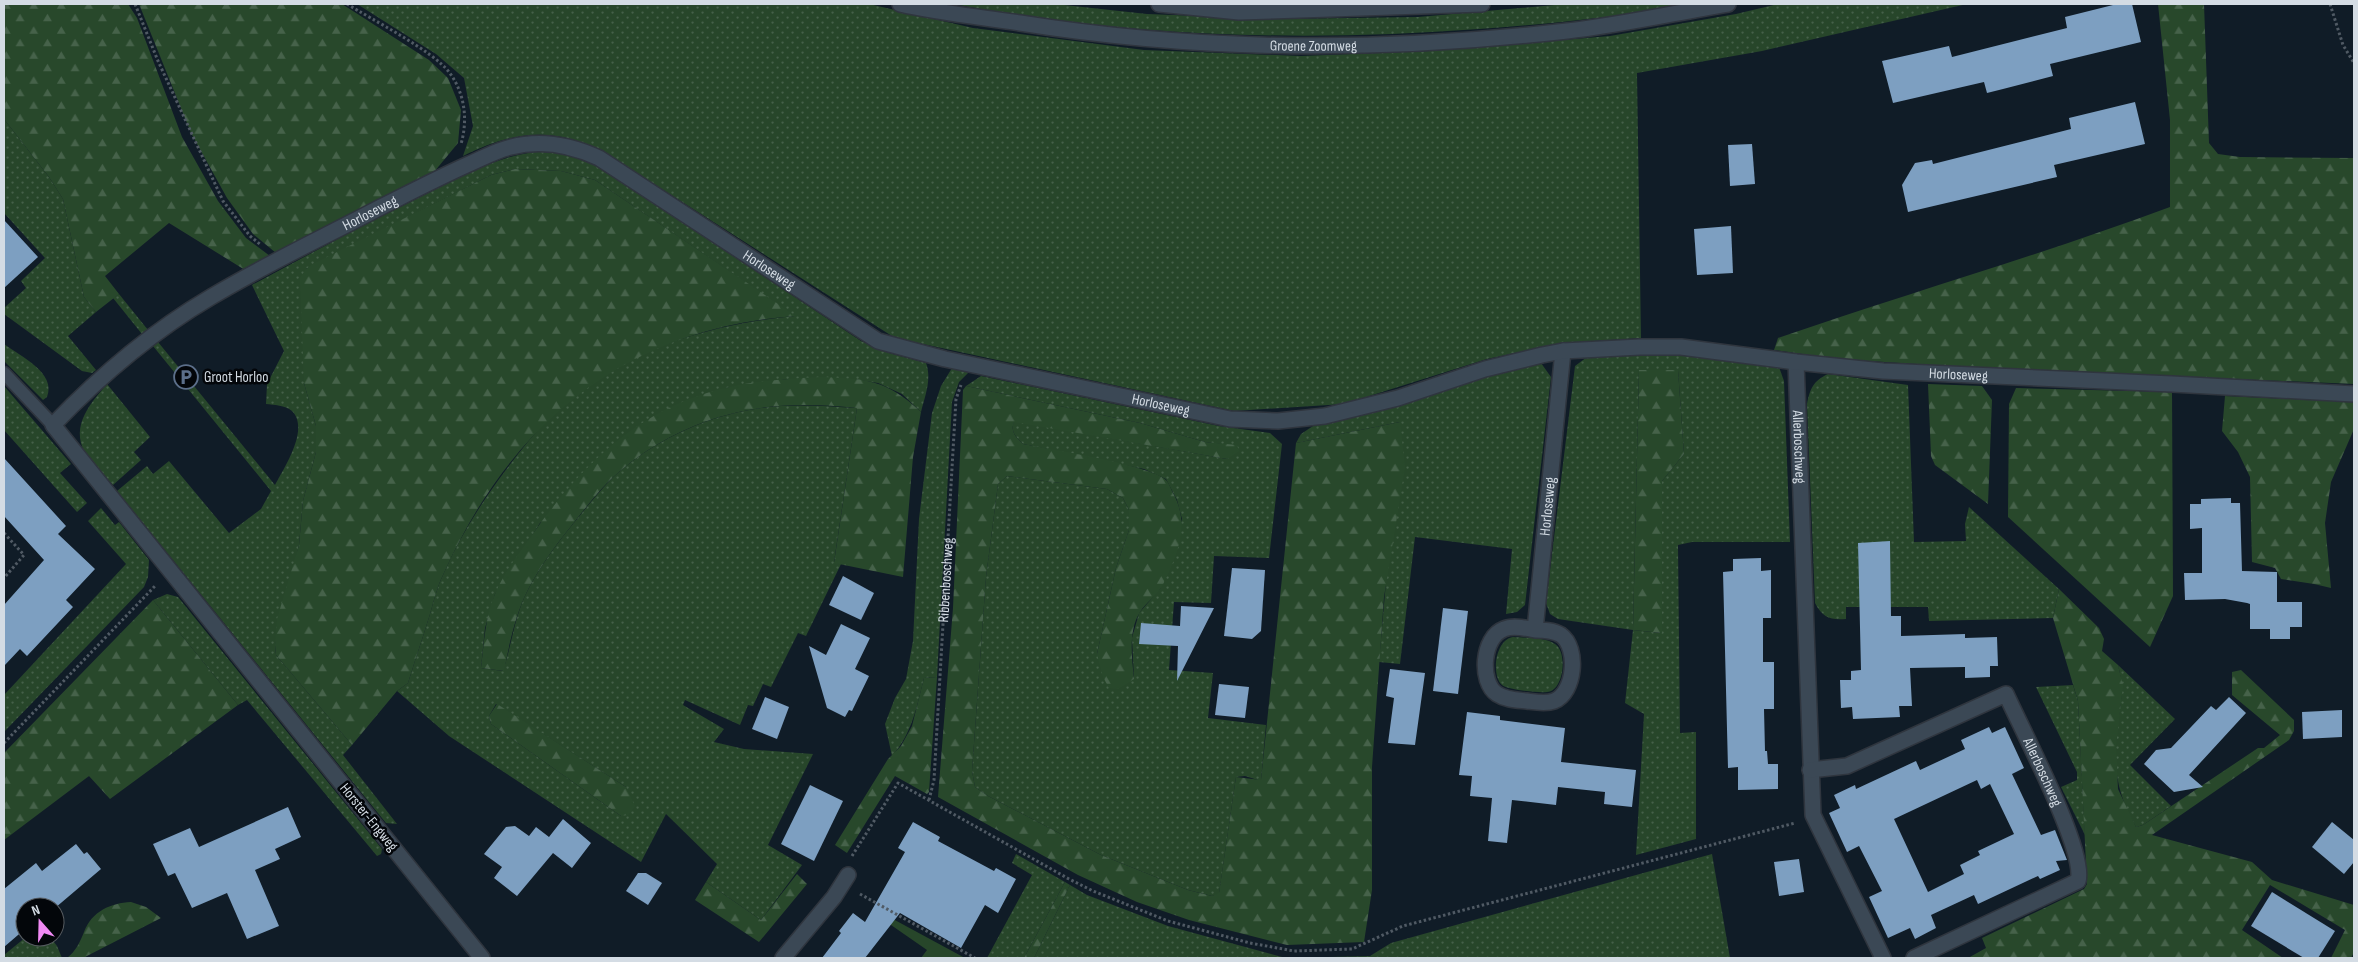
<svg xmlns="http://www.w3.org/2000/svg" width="2358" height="962" font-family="'Sofia Sans Condensed',sans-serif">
<defs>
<pattern id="grass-dots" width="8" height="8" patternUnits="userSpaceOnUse" patternTransform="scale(1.25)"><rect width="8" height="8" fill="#27462a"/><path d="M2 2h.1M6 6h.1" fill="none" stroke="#456049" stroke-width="1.8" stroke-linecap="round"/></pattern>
<pattern id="forest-firs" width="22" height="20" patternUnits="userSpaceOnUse" patternTransform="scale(1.25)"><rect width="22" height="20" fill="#28482b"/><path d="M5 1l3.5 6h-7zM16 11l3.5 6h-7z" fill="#46624a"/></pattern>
</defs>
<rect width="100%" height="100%" fill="#101c27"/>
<!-- grass -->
<g fill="url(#grass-dots)" fill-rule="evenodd">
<path d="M357,4H869L973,28L1144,50L1301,56L1430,51L1610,36L1736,14L1778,4H1967L1762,51L1637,73L1641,338L1563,343L1487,359L1344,404L1234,411L895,338L607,154C556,126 515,130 463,156L473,126L464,78L436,54Z"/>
<path d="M953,4H1055L1147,14L1280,19L1418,17L1566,4H1682C1616,18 1547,24 1479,29C1304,42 1126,37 953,4Z"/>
<path d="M4,119L49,177L63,199L84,297L96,312L68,336L96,370L92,373L82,371L4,314V308L26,288L21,281L45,258L4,213Z"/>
<path d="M549,151L575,156L596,165L861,341L889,353L926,363C932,379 925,396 921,412L902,394L878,383L853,379H788L726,388L540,523L495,594L485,628L481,668L503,671C511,647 514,621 524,598C537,570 557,543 577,519C592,501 606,482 625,467C662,437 709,416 755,409C789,403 824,406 857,408L834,562L841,564L806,636L798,633L771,687L763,684L753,706L748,705L740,725L685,700L683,705L724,729L714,742L744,749L813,754L768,845L802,865L761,920L706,882L717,864L666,814L641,862L449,736L397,691L408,683C415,660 423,637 430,614C434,601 437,587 443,575C459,538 481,503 505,471C520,451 536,431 554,413C618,351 709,324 795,316L595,180L561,171L515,169L491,175L306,269L304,383L316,426V452L303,501L299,545L275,645L276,655L352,745L343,755L397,824L386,823L117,491L147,466L153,474L169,461L229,533L261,509L271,491L153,346L158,342L275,485C284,468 310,429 292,411C285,405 274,405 266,404L267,384L284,351L252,285C306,256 359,227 414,200C457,179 500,152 549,151ZM496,704L626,787L621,816L491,724L489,716Z"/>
<path d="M119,294L148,330L142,334L113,298Z"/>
<path d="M4,344C20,356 57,373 47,397L43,400L4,361Z"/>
<path d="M1637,354L1710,357L1779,367L1784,381L1790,542H1692L1678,545L1680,733L1696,732V839L1636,855L1644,714L1625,703L1633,630L1558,619L1550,614L1546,603L1575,366L1587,357ZM1639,370H1678L1684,454L1662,481L1661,633L1633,630Z"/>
<path d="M1541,363L1551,377L1525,605L1517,612L1506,614L1512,549L1415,537L1400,664L1379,662L1400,422L1296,443L1301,434L1313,426L1390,408L1464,383Z"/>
<path d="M952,368L969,372L959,382L952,402L937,677L924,678C917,706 912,734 892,756L885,724L895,698L906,679L913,641L919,519L932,413L941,386Z"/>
<path d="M1828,374L1908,385L1914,542L1966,541L1965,524L1969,507L2059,589L2053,618L1929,621L1928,607H1846V619C1830,620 1823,618 1815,603L1807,404C1810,389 1813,381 1828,374Z"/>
<path d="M981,376L1219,426L1270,433L1282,444L1269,558L1214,556L1211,603L1174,602L1169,670L1213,673L1208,718L1266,725L1261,781L1245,776L1236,777L1219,894L1212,896L1188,890L1101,855L988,796L975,787L972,771L986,577L998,484L1007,476L1107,489L1123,498L1129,510V530L1116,568L1097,654L1134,679L1132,638L1139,613L1160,589L1182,519L1177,500L1166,479L1144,469L1023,444C1016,437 1010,432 1014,421L1227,459L1237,446L1205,442L1140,423L966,386Z"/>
<path d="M107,384L150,437L134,452L141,460L113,485C104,475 91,464 85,453C70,425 91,403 107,384Z"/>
<path d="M4,386L71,464L60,473L87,503L77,512L4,430Z"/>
<path d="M101,508L115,525L119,522L149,560L148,577L144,587L4,732V695L126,564L88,521Z"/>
<path d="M167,594L178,597L382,849L381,854L377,856L247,700L238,705L153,600Z"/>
<path d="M1513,637C1525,638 1545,637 1555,644C1568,652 1564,691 1547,692C1538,693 1508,690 1502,685C1491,675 1495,640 1513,637Z"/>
<path d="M2118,665L2175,719L2130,765L2171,806L2143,825L2136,827C2117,794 2113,768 2117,730C2120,704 2125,693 2118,665Z"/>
<path d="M2073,685L2078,701L2085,835L2061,787L2077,780V772L2036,687Z"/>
<path d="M1016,854L1065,882L1024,958H987L1032,875L1012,863Z"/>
<path d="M1712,854L1730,958H1034L1070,885L1087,895L1168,926L1286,958L1370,956L1391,943Z"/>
<path d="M26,937H50L57,946L62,958H4V955Z"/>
</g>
<!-- forest -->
<g fill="url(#forest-firs)">
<path d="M4,4H128L137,18L182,137L218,201L246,238L270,256L245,270L169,223L105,276L119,294L96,312L84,297L63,199L49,177L4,119Z"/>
<path d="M139,4H342L429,60L448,78L461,110L458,143L434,172L276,253L253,234L227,198L191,133Z"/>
<path d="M2158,4H2204L2209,143L2218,154L2240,157L2354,158V384L1980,368L1837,359L1774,350L1778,338C1908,293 2041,255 2170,207V120Z"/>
<path d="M515,169L561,171L595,180L796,316C627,328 511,422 443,575C437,587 434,601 430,614C423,637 415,660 408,683L397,691L352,745L276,655L275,645L277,619L299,545L303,501L316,452V426L304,383L300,278L306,269L313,264L491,175Z"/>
<path d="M1639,370H1678L1684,454L1662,481V633L1633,630Z"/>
<path d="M821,377C867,379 886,379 921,412L913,457L903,577L834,563L857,408C824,405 788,403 755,409C708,416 662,437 625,467C604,483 588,505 572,525C554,547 536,572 524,598C514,621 509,646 504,671L481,668C484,644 485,617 495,594C502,577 514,560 525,545C568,482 623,421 698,396C738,382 779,379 821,377Z"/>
<path d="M1928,384L1982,386L1992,400L1988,504L1935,465L1931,456Z"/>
<path d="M966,386L1140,423L1205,442L1237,445L1239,451L1227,459L1014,422C1010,432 1016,437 1023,444C1048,449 1151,465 1166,480C1169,483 1171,489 1173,493C1191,525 1177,556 1162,586C1157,596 1146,602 1140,612C1128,631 1132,658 1134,679L1118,689L1109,688L1103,677L1097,654L1116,568L1129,530V510L1123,498L1107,489L1007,476L998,484L986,577L972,771L975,787L988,796L1101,855L1188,890L1212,896L1219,893L1236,777L1261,780L1296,443L1400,422L1405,467L1384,597L1372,767V890L1364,942L1287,945L1189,920L1137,902L1078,875L938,797L953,608L963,390Z"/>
<path d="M2016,388L2172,392L2173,596L2150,647L2008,517L2009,404Z"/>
<path d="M2225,396L2354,402V429L2331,482L2325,523L2331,588L2314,584L2281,579L2275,568L2252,562L2250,477L2238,452L2222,431Z"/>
<path d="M2059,589L2099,628L2104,639L2102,651L2118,665L2123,686L2116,746L2118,789L2136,827L2143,825L2258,748H2264L2280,735L2232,695V672L2241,670L2294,720V731L2289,740L2152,835L2252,862L2272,880L2354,905V952L2351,958H2331L2345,930L2270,885L2242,930L2283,958H1968L1986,948L1982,938L2084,889L2087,884L2078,701L2053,618Z"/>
<path d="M153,600L238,705L110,799L89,776L4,840V753Z"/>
<path d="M937,677L929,792L927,794L895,776L847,853L835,845L888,759L901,746L912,726L924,678Z"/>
<path d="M497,704L626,787L635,806L628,815L621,816L491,724L489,716Z"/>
<path d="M797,874L807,884L759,942L695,900L706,882L761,920Z"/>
<path d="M1065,882L1070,885L1034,958H1024Z"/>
<path d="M131,902L146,907L161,918L83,958H67C76,951 80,942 84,932C92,911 111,903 131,902Z"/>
</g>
<!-- park -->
<path fill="#27462a" d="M880,912L965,958H921L927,950L878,916Z"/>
<!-- building -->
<g fill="#7d9fc1" fill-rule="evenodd">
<path d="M2117,4H2132L2141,42L2050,64L2053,76L2003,89L1987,93L1984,82L1893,103L1882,61L1949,46L1952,57L2067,28L2065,17Z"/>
<path d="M2135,102L2145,144L2054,165L2057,177L1908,212L1902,185L1915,163L1932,160L1933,164L2071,129L2069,118Z"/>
<path d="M1752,144L1755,184L1730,186L1728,145Z"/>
<path d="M4,220L38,257L4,288Z"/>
<path d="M1731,226L1733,273L1697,275L1694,229Z"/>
<path d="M4,458L66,526L58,534L95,569L66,600L73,607L27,656L20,649L4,666V605L44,560L4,516Z"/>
<path d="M2231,498V503H2240L2242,571L2277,572V602H2302V627H2290V639H2270V629H2250V604L2247,603L2225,599L2185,600L2184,573H2202V528L2190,529V504H2201V499Z"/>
<path d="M1890,541L1891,616H1901V636L1965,634V638L1997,637L1998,666H1990V677L1965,678V667L1910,668L1912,706H1899L1900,717L1853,719L1852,707L1841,708L1840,680H1851V671L1861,670L1858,543Z"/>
<path d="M1761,558V571L1771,570V618H1763V662H1774V709H1764L1765,751H1767L1768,764H1778V789L1738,790V767L1728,768L1723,572L1733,571V559Z"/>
<path d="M1232,568L1265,570L1261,631L1252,639L1224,636Z"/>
<path d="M843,576L874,593L861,620L829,605Z"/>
<path d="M1181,606L1214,608L1177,681L1178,646L1139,644L1141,623L1180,626Z"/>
<path d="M1443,608L1468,611L1458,694L1433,691Z"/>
<path d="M841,624L870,638L855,669L869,676L852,711L849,710L845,717L827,708L809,646L826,655Z"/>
<path d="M1390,669L1425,673L1415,745L1388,743L1394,698L1386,696Z"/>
<path d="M1219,684L1249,687L1245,718L1215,715Z"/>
<path d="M765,697L789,707L777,739L752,729Z"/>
<path d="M2229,697L2246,713L2189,775L2203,787L2174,792L2144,764L2156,750L2171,748L2211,706L2216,710Z"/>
<path d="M2342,710V737L2303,739L2302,712Z"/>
<path d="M1467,712L1500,716V720L1565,728L1561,762L1636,770L1632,807L1604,804L1605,792L1558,787L1556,805L1512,800L1507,843L1488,841L1492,798L1470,796L1472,776L1459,775Z"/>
<path d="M1989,727L1992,733L2005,727L2024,768L2012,774L2041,835L2055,830L2067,860L2056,861L2060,870L2040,879L2038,876L1978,904L1974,895L1931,915L1936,928L1915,939L1910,928L1888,938L1869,897L1882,891L1859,846L1847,852L1829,813L1840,808L1834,795L1855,785L1856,789L1916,761L1920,770L1965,749L1961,740ZM1977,780L1981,789L1990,784L2014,834L1978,851L1980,855L1960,865L1964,874L1928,892L1894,819Z"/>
<path d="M810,785L843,801L814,861L781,844Z"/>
<path d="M288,807L301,837L275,849L280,859L255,870L279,926L247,939L227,893L192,908L175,873L168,876L153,844L190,828L199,847Z"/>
<path d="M563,819L591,843L572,868L553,853L517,896L494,878L502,867L484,854L506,827L515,826L529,836L536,827L549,837Z"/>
<path d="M913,822L940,837L938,841L994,871L996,868L1016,879L998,913L985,905L961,948L900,913L865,958H822L841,933L839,931L853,913L865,922L905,852L898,848Z"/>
<path d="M2332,822L2354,840V862L2344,874L2312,847Z"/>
<path d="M76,844L84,854L87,852L101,869L55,908V905L53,907H25V929L4,947V889L36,863L42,871Z"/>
<path d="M1799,859L1804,892L1779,896L1774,862Z"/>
<path d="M638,873H646L662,883L648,905L626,891Z"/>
<path d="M2272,892L2335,931L2318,958H2304L2251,926Z"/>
</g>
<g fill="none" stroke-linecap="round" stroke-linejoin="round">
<!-- service casing -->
<g stroke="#2f353e" stroke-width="15">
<path id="service" d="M4,373L53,425"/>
</g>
<!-- minor casing -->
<g stroke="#2f353e" stroke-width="18">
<g id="minor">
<path id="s2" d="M1796,362L1813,815L1883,958"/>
<path id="s3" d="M1535,630C1525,628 1513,625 1504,629C1482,637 1479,682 1497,694C1506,700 1517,700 1527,701C1535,702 1546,704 1554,701C1575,693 1579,648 1561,635C1553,630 1543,630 1535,630L1563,351"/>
<path id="s4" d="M1810,770L1847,766L2006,694C2021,728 2087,852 2078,881L1914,958"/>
<path id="s5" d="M482,958L53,425C99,377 153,331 211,297C266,264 324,237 381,207C411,192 440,177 469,164C483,158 497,150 511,147C542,139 571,145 599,158L878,341L945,359L1230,419L1278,421L1325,416L1398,398L1485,369L1542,355L1563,351L1640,347H1681L1796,362L1883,371L2172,384L2354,394"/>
<path d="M783,958L834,897L848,875"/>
</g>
</g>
<!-- secondary casing -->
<g stroke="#2f353e" stroke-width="18">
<g id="secondary">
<path id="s6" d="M900,4C939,13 980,17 1020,23C1204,52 1382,52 1567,31C1620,25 1674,13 1728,4"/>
<path d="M1159,4L1239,12L1482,4"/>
</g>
</g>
<!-- path -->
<g stroke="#505a64" stroke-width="3" stroke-dasharray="2.5 2.5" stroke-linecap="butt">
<path d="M135,4L158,61L223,201L250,236L261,245"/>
<path d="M347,4C371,19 433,51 449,72C465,93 468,120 461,144"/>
<path d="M2330,4L2343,45L2354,63"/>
<path d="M4,533L24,555L4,578"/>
<path d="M4,743L155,586"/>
<path id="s1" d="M929,800L934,780L956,399L961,385"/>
<path d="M852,856L898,783L1069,879L1093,891L1168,921L1250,943L1294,951L1352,949L1403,926L1795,823"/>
<path d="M860,894L975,958"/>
</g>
<!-- service -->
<use href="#service" stroke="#3b4855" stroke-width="12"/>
<!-- minor -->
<use href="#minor" stroke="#3b4855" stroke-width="15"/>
<!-- secondary -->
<use href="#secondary" stroke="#3b4855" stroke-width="15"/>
</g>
<!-- icons -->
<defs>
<g id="parking-ring" transform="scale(1.25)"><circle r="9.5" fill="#03060a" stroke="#5c6f8a" stroke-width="1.5"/><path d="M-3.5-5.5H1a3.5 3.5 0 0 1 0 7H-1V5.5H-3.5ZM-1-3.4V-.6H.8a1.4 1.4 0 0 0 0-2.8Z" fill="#5c6f8a"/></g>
</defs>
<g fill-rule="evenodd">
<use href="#parking-ring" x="186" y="377"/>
</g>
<g text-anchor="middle" stroke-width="5" stroke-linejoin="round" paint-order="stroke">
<!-- street labels -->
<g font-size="15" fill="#d4dce4" stroke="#03060a">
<text dy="5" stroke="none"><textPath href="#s6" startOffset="416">Groene Zoomweg</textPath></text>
<text dy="5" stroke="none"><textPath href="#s5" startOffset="1068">Horloseweg</textPath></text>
<text dy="5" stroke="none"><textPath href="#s5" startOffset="1518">Horloseweg</textPath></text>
<text dy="5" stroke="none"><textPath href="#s5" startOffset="2748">Horloseweg</textPath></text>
<text dy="5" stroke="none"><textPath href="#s5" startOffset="1938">Horloseweg</textPath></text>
<text dy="5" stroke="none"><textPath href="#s2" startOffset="85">Allerboschweg</textPath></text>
<text dy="5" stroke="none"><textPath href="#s3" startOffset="392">Horloseweg</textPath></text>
<text dy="5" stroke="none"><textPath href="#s1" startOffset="221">Ribbenboschweg</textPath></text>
<text dy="5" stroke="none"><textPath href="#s4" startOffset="298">Allerboschweg</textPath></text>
<text transform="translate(369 817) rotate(51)" y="5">Horster-Engweg</text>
</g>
<!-- poi labels -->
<g font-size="15" fill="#d4dce4" stroke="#03060a" text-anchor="start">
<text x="204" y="382">Groot Horloo</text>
</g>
</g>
<!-- border -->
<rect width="2358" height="962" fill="none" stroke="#d4dce4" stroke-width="10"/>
<!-- north arrow -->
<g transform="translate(40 922) rotate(340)"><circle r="24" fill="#03060a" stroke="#575c61"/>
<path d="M0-4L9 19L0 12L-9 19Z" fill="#f18af4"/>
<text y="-8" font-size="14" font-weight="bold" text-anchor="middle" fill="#d4dce4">N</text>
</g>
</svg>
